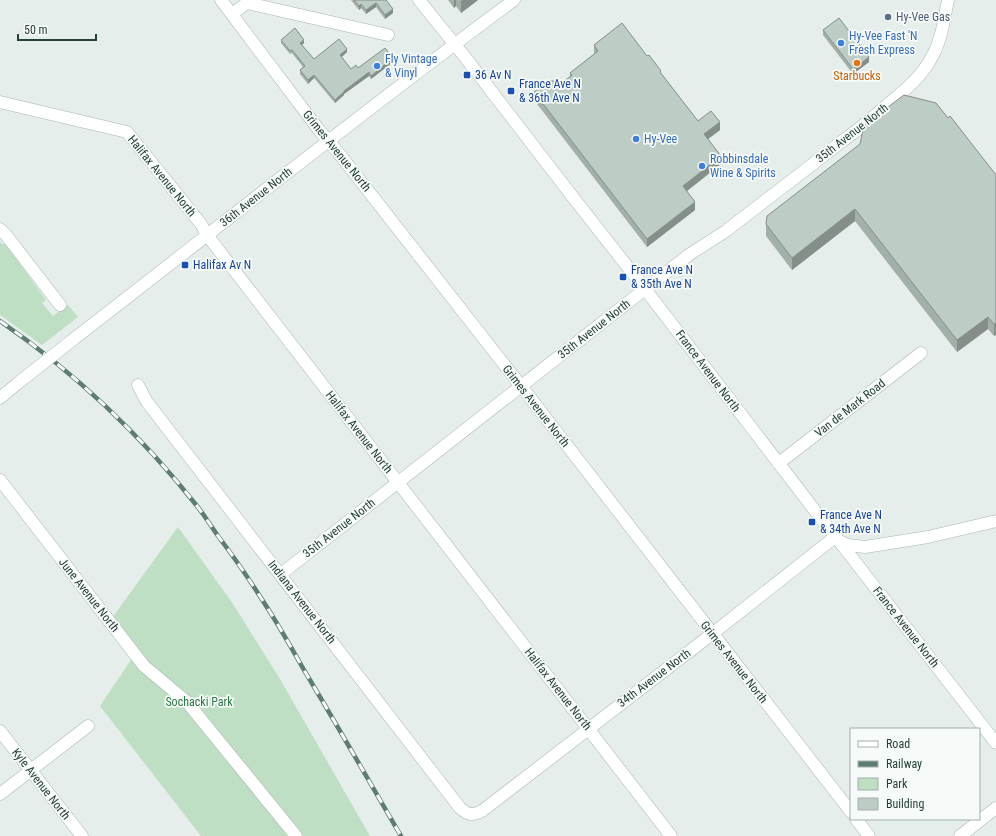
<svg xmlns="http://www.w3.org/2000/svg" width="996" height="836" font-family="'Roboto Condensed',sans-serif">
<rect width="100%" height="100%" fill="#e5eeea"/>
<!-- green -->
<g fill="#bfdfc5">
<path d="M0,241L2,244H7L13,249L12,253L46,300L42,303L53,316L68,305L78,317L42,345L0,315Z"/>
<path d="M178,527L233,604L280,679L370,836H201L100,706L133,657L112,618Z"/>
</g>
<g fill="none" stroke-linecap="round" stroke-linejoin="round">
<!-- minor casing -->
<g stroke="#a7b6b1" stroke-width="13">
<g id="minor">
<path d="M221,0L319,130L337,151L521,386L851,812"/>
<path d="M419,0L465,57L572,196L645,289L826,525L839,541L996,743"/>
<path d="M232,14L247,3L388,35"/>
<path d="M0,102L127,132L201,224L207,235L671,836"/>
<path d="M0,229L6,235L60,305"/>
<path d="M75,338C221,225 365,110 514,0"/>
<path d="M138,385L147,402L460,808C468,815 472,816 482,811L712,634L835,537"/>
<path d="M0,398L18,383"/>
<path d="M779,463L921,353"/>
<path d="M0,480L144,666L187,702L296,836"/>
<path d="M839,541L848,545L865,547L928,537L996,521"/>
<path d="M281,574L654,282L690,254L726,231L740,220C774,194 808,168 841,142C857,131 871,119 886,106C904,91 922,77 933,55C942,38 944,19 948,0"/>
<path d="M0,731L82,836"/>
<path d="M0,794L88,726"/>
<path d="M856,819L869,836"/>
<path d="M960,836L996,808"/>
</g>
</g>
<!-- minor -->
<use href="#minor" stroke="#fff" stroke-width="12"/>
<!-- rail casing -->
<g stroke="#5f7c72" stroke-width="4.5">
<path id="rail" d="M0,321C74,372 141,435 197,506C205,516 211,526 218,536C234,557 249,579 263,601C278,624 291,647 304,670C337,725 369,781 401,836"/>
</g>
<!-- rail -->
<use href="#rail" stroke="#f6faf8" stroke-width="3" stroke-dasharray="9" stroke-linecap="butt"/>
<!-- minor-bridge casing -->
<g stroke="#a7b6b1" stroke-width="13" stroke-linecap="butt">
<path id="minor-bridge" d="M18,383L75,338"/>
</g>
<!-- minor-bridge -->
<use href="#minor-bridge" stroke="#fff" stroke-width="12"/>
</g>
<!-- wall -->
<g fill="#a3afa9">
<path d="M351,0H386L393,13L385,19L376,7L366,14L361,8L359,10Z"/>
<path d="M448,0H478L461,13L456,6L454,8Z"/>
<path d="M823,30L869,62L853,74L823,35Z"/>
<path d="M281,40L304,43L302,45L314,59L347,52L342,57L351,69L393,62L371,79L369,76L344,94V95L335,103L314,78L308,84L300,74V70L303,67L292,53L290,54L281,43Z"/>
<path d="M594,45L647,56L698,121L720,130L708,139L721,164L687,191L695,210L647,247L534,100V92L558,86L570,77V73L594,54Z"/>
<path d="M996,175L994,336L988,329L957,352L855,221L792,270L766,236V224Z"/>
</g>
<!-- shaded-wall -->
<g fill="#848f8a">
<path d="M454,0H456V6L454,8Z"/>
<path d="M463,0H478L461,13V1Z"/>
<path d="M376,3V7L366,14V10Z"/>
<path d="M361,4V8L359,10V6Z"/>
<path d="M393,9V13L385,19V15Z"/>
<path d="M304,40V43L300,47V43Z"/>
<path d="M347,49V52L340,58V55Z"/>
<path d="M869,57V62L853,74V69Z"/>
<path d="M393,58V62L371,79V76Z"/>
<path d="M369,72V76L344,94V95L335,103V100L344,91Z"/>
<path d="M314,75V78L308,84V80Z"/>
<path d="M720,122V130L704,142V134Z"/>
<path d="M721,156V164L683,194V186Z"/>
<path d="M695,202V210L647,247V239Z"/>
<path d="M855,209V221L792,270V258Z"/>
<path d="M988,317V329L957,352V340Z"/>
<path d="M996,323V335L994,336V324Z"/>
</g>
<!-- building -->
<g fill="#bdccc5" stroke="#848f8a">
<path d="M354,0H386L393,9L385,15L376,3L366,10L361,4L359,6Z"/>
<path d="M839,18L869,57L853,69L823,30Z"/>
<path d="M622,23L647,56L649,55L661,71L660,72L698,121L711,111L720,122L704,134L721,156L683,186L695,202L647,239L534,92L549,81H554L558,86L572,75L570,73L598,51L594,45Z"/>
<path d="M295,28L304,40L300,43L314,59L339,39L347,49L340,55L351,69L356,65L358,68L385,48L393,58L371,76L369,72L344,91V92L335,100L314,75L308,80L300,70L305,66L292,50L290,51L281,40Z"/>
<path d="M904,95L936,103L948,118L950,116L996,175V323L994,324L988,317L957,340L855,209L792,258L766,224L767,216L860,144L864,125Z"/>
</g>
<!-- markers -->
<circle fill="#5c6f8a" stroke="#f6faf8" stroke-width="1.5" cx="888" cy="17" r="4"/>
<g fill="#3f7fe0" stroke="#f6faf8" stroke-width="1.5">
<circle cx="841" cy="43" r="4"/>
<circle cx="377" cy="66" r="4"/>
<circle cx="636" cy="139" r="4"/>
<circle cx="702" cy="166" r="4"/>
</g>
<circle fill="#e8710a" stroke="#f6faf8" stroke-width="1.5" cx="857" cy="63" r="4"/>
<g fill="#1a4fb4" stroke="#f6faf8" stroke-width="1.5">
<rect x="463" y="71" width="8" height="8" rx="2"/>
<rect x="507" y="87" width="8" height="8" rx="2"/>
<rect x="181" y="261" width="8" height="8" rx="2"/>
<rect x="619" y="273" width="8" height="8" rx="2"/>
<rect x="808" y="518" width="8" height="8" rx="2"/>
</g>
<g text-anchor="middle" stroke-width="3.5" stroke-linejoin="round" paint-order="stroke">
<!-- service labels -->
<g font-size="12" fill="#4e5e75" stroke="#f6faf8" text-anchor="start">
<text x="896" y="21">Hy-Vee Gas</text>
</g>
<!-- shop labels -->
<g font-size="12" fill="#366cbe" stroke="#f6faf8" text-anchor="start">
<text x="849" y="40">Hy-Vee Fast 'N<tspan x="849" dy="14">Fresh Express</tspan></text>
<text x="385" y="63">Fly Vintage<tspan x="385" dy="14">&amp; Vinyl</tspan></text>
<text x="644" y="143">Hy-Vee</text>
<text x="710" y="163">Robbinsdale<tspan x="710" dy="14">Wine &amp; Spirits</tspan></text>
</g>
<!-- transit labels -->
<g font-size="12" fill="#164399" stroke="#f6faf8" text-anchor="start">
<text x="475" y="79">36 Av N</text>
<text x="519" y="88">France Ave N<tspan x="519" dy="14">&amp; 36th Ave N</tspan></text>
<text x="193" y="269">Halifax Av N</text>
<text x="631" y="274">France Ave N<tspan x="631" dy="14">&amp; 35th Ave N</tspan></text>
<text x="820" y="519">France Ave N<tspan x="820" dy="14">&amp; 34th Ave N</tspan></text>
</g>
<!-- food labels -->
<g font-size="12" fill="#c56008" stroke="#f6faf8">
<text x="857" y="80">Starbucks</text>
</g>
<!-- street labels -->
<g font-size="12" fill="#244037" stroke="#f6faf8">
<text transform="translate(852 133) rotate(-38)" y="4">35th Avenue North</text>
<text transform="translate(337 151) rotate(51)" y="4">Grimes Avenue North</text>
<text transform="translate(162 176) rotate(51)" y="4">Halifax Avenue North</text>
<text transform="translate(256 197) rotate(-38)" y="4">36th Avenue North</text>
<text transform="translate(594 329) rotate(-38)" y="4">35th Avenue North</text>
<text transform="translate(708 371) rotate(53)" y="4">France Avenue North</text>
<text transform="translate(536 406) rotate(52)" y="4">Grimes Avenue North</text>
<text transform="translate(850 408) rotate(-38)" y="4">Van de Mark Road</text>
<text transform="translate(359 432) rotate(52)" y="4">Halifax Avenue North</text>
<text transform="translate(339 528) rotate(-38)" y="4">35th Avenue North</text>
<text transform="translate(89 595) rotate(52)" y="4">June Avenue North</text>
<text transform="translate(302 602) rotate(52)" y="4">Indiana Avenue North</text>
<text transform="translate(906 627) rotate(52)" y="4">France Avenue North</text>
<text transform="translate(734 662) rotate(52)" y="4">Grimes Avenue North</text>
<text transform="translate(654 678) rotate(-37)" y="4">34th Avenue North</text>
<text transform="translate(558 689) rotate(52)" y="4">Halifax Avenue North</text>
<text transform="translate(41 784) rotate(52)" y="4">Kyle Avenue North</text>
</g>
<!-- park labels -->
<g font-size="12" fill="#2e7746" stroke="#f6faf8">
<text x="199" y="706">Sochacki Park</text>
</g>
</g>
<!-- legend -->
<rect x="850" y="728" width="130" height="92" fill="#f6faf8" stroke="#a2b0ab"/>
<rect x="858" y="741" width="20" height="6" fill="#ffffff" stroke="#a2b0ab"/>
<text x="886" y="748" font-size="12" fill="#244037">Road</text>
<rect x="858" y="761" width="20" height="6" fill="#5f7c72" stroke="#a2b0ab"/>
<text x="886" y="768" font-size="12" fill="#244037">Railway</text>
<rect x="858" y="778" width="20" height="12" fill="#bfdfc5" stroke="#a2b0ab"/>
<text x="886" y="788" font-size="12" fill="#244037">Park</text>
<rect x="858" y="798" width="20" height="12" fill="#bdccc5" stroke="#a2b0ab"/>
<text x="886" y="808" font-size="12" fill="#244037">Building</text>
<!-- scale -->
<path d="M18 34v6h78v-6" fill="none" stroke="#244037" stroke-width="2"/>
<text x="24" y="34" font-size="12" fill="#244037" stroke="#f6faf8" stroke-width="3" paint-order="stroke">50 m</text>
</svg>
